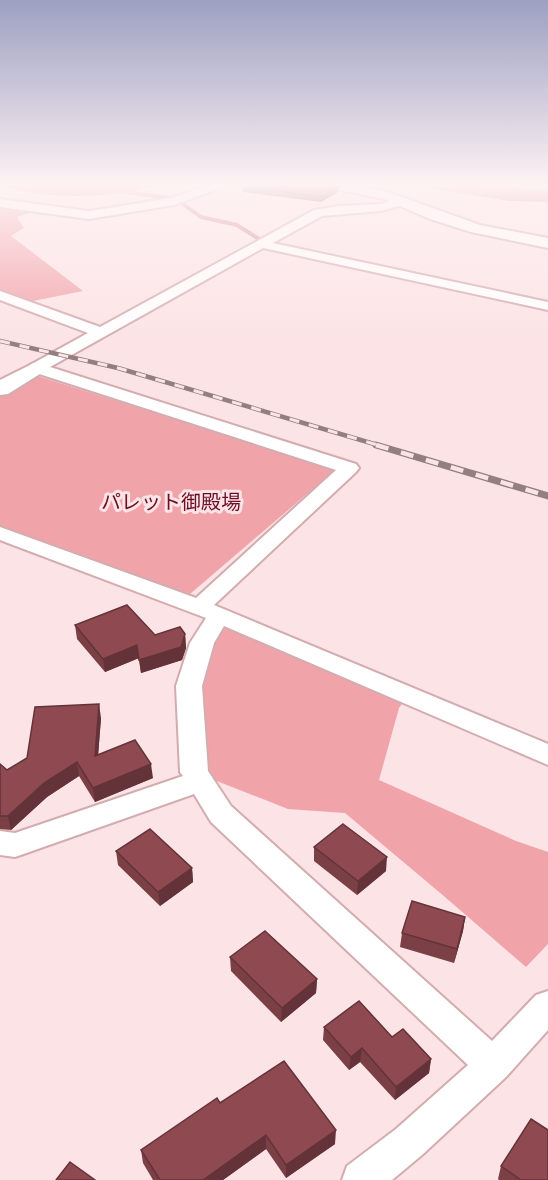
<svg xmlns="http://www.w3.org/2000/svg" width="548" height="1180" font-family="'Sofia Sans Condensed','Noto Sans JP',sans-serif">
<rect width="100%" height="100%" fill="#fce3e5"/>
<!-- green -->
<g fill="#f1a3aa">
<path d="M0,204L34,211L17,217L24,228L11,236L83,291L28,302L0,292Z"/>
<path d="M25,372L335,470L190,594L0,528V387Z"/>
<path d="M219,616L408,695L399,708L379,780L516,841L548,852V944L526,967L445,897L345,813L288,809L194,772L195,667Z"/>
</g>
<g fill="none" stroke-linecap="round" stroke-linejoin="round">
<!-- stream -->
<g stroke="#ce8289" stroke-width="4">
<path d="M114,187L126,192L170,198"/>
<path d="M179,201L201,217L237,225L262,241"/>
</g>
<!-- river -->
<g fill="#ce8289" fill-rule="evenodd">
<path d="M3,183L78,185L153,183L151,187C102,199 54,199 5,187Z"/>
<path d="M426,183C467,183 507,189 548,190V202L509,201L435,189L428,187Z"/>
</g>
<!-- minor casing -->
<g stroke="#d3acaf" stroke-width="4">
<g id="minor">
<path d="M217,183H234L174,205L89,219L0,207V199L89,211L172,198Z"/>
<path d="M402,197L406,198V204L381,211L322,216L273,243L548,302V310L263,248L50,367L356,464L359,468L356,472L214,605L548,744V765L224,626L214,643L202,686L208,771L231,806L492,1041L536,995L548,991V1030L506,1077L422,1155L392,1180H342L347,1166L396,1129L468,1065L211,822L194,794L15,857L0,855V831L15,833L183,776L180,772L176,686L190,643L206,618L0,540V527L196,598L336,470L30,371L28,368L30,365L88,333L0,300V291L100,327L314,210L339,206L381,204Z"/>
</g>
</g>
<!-- tertiary casing -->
<g stroke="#d3acaf" stroke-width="4">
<g id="tertiary">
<path d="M321,183H348L388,192L480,225L548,238V248L471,232L430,219L384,199L323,186Z"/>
<path d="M36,362L43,364L46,368L43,372L8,394L0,395V380Z"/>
</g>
</g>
<!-- minor -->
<use href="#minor" fill="#fff" fill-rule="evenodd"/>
<!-- tertiary -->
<use href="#tertiary" fill="#fff" fill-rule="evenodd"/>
<!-- rail-far1 casing -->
<g stroke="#937f80" stroke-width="4.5">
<path id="rail-far1" d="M0,341L118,368L381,446"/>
</g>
<!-- rail casing -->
<g stroke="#937f80" stroke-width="7">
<path id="rail" d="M376,445L548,496"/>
</g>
<!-- rail-far1 -->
<use href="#rail-far1" stroke="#fce3e5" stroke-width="3" stroke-dasharray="10" stroke-linecap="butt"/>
<!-- rail -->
<use href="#rail" stroke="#fce3e5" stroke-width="4.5" stroke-dasharray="13" stroke-linecap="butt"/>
</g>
<!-- wall -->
<g fill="#7b3f46">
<path d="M243,186L338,192L321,202L243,192Z"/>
<path d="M75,625L155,635L185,634L186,648L182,660L141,673L139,658L105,672L77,639Z"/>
<path d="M101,718L98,755L153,778L95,802L79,776L47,797L11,830L0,829V764L7,770Z"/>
<path d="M314,847L386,871L357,895L314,861Z"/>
<path d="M116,851L192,868L193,882L160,906L118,865Z"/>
<path d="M465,917L463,931L454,963L400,947L402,933Z"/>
<path d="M230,957L317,979L316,993L281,1022L231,971Z"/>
<path d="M324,1027L392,1037L431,1059L429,1073L395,1100L360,1062L349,1070L323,1040Z"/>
<path d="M220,1103L335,1144L286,1178L266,1149L223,1180H153L143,1163L141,1150Z"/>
<path d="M501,1166L548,1180H499L498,1179Z"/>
</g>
<!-- shaded-wall -->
<g fill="#643339">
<path d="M339,186L338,192L321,202V197Z"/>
<path d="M185,634L186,648L182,660L141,673L139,660Z"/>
<path d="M137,645L139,658L105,672L103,659Z"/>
<path d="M99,704L101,718L97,770L95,756Z"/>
<path d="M77,762L79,776L47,797L11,830L8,816L44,783Z"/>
<path d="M151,764L153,778L95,802L93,788Z"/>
<path d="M387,857L386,871L357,895L358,881Z"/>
<path d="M192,868L193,882L160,906L158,892Z"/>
<path d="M465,917L463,931L454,963L457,949Z"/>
<path d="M317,979L316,993L281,1022L282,1008Z"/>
<path d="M362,1048L360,1062L349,1070L351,1057Z"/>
<path d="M431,1059L429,1073L395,1100L396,1087Z"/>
<path d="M336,1130L335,1144L286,1178V1165Z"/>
<path d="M266,1135V1149L223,1180H203Z"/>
</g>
<!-- building -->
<g fill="#8f4951" stroke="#643339" stroke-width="1.5">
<path d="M248,183H323L339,186L321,197L243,186Z"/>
<path d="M127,605L155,635L180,627L185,634L181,647L139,660L137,645L103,659L75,625Z"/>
<path d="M99,704L95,756L135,740L151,764L93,788L77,762L44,783L8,816H0V764L7,770L27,758L35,707Z"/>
<path d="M343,824L387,857L358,881L314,847Z"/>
<path d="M150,829L192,868L158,892L116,851Z"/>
<path d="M412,901L465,917L457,949L402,933Z"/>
<path d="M265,931L317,979L282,1008L230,957Z"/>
<path d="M359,1001L392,1037L403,1029L431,1059L396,1087L362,1048L351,1057L324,1027Z"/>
<path d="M284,1061L336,1130L286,1165L266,1135L203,1180H160L141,1150L217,1098L220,1103Z"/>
<path d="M531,1119L548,1130V1180H521L501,1166Z"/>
<path d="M70,1162L95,1180H56Z"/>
</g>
<!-- sky -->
<linearGradient id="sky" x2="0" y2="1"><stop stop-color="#9da0c2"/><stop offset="0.53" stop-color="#fef2f3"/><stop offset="1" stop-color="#fef2f3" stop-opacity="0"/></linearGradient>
<rect width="548" height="348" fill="url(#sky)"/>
<g text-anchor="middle" stroke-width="6" stroke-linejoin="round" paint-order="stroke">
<!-- park labels -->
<g font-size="20" fill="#6b0e25" stroke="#fce3e5">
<text x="171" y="509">パレット御殿場</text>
</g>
</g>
</svg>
